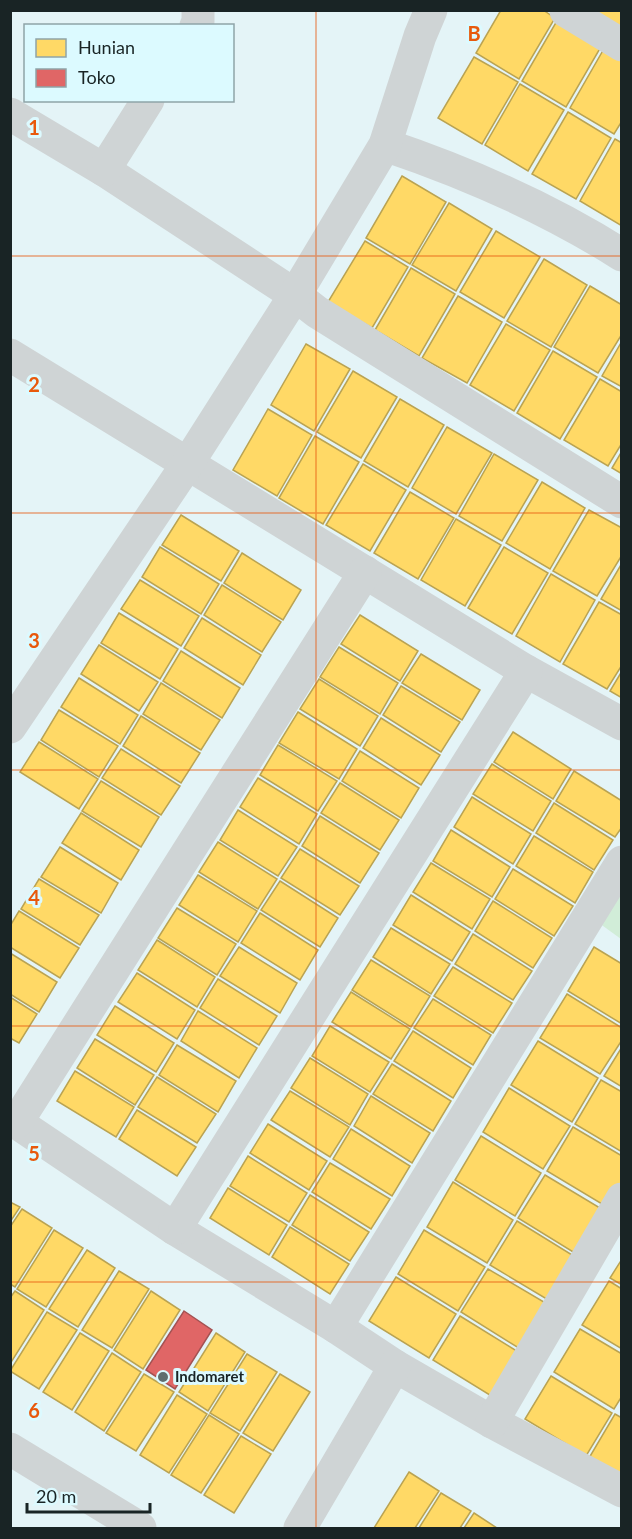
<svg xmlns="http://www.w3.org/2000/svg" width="632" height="1539" font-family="Lato,sans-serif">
<rect width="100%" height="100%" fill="#e4f4f7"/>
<!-- green -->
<path fill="#d1edd8" d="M621,888V939L599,923Z"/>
<!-- homes -->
<g fill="#ffd966" stroke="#baa352" stroke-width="1.5">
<path d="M501,10H543L555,18L519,79L476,53Z"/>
<path d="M587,10H622V30Z"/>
<path d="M558,19L602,45L566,107L522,81Z"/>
<path d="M605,47L622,56V121L614,134L570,108Z"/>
<path d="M474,57L518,82L482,144L438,118Z"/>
<path d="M520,84L564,110L528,171L485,145Z"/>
<path d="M568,112L611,138L576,199L532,174Z"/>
<path d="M615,139L622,143V226L580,201Z"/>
<path d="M402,176L446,202L410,264L366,238Z"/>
<path d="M449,203L492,229L456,291L412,265Z"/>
<path d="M496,231L540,257L504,318L460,292Z"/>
<path d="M365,241L408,267L372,328L328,302Z"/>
<path d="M544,259L587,285L551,347L507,321Z"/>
<path d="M411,268L455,294L419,356L375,330Z"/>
<path d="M590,286L622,305V334L598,373L554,347Z"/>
<path d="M458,296L502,322L467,383L422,358Z"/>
<path d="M506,324L550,350L514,411L470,385Z"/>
<path d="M622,341V387L602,376Z"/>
<path d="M306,344L350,369L314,431L271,405Z"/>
<path d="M553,351L597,377L560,439L517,413Z"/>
<path d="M353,371L397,397L361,458L317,432Z"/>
<path d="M600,379L622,392V443L608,466L564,440Z"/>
<path d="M400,399L444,425L408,487L364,461Z"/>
<path d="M268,409L312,435L277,496L233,470Z"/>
<path d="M447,427L492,453L456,514L412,488Z"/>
<path d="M315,436L359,462L323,524L279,498Z"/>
<path d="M622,451V474L612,468Z"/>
<path d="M494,454L538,480L502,541L459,516Z"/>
<path d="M363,464L406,490L370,551L326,525Z"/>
<path d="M542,482L585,508L550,569L506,543Z"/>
<path d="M410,492L454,518L418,579L374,553Z"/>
<path d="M589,510L622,528V555L597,596L553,571Z"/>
<path d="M181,515L239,551L221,581L162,545Z"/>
<path d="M456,519L501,545L465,606L421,580Z"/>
<path d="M160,547L219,584L201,614L142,577Z"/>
<path d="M504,547L548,573L512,634L468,608Z"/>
<path d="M242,553L301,590L283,620L224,583Z"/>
<path d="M622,563V611L601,599Z"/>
<path d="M551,574L595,600L560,662L516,636Z"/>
<path d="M140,580L199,616L181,646L121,609Z"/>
<path d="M222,585L281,622L262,652L204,615Z"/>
<path d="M599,602L622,615V665L607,689L563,664Z"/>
<path d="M119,613L178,649L160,679L101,643Z"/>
<path d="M360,615L418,651L400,681L341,644Z"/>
<path d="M202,618L261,655L243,685L184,648Z"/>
<path d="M99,645L158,682L139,711L81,674Z"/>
<path d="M339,647L398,683L380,714L320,677Z"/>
<path d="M181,651L240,688L222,718L163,681Z"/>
<path d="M421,654L480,690L462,720L402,683Z"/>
<path d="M622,671V698L610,691Z"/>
<path d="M79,678L138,715L120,744L61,707Z"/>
<path d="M319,679L378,716L360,746L300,709Z"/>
<path d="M161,683L220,720L201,750L143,714Z"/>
<path d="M401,686L460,722L441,752L383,715Z"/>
<path d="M59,710L118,746L99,777L41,740Z"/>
<path d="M298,712L357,749L339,779L279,743Z"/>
<path d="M141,716L200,753L181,783L123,746Z"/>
<path d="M381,718L440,755L421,785L363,748Z"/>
<path d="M513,732L571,769L553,799L494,762Z"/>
<path d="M39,742L98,779L79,809L20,772Z"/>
<path d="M278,745L337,781L318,811L260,775Z"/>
<path d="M121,749L180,786L161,815L102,778Z"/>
<path d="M360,751L419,788L401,818L342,781Z"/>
<path d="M492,764L551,801L533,831L473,794Z"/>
<path d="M574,771L622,801V827L615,837L556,801Z"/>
<path d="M258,778L317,814L299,844L240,807Z"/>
<path d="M101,781L159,817L141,847L82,811Z"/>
<path d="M340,783L399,820L380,850L321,813Z"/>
<path d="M472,797L531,834L513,864L454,827Z"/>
<path d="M554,803L613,840L594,870L536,833Z"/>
<path d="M238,810L297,847L278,876L220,840Z"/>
<path d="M81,813L139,850L121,880L62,843Z"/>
<path d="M320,816L379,853L360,883L302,846Z"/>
<path d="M451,830L510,867L492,897L433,861Z"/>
<path d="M534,836L593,872L575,903L516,866Z"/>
<path d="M218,842L277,879L258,909L199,872Z"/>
<path d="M60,847L118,883L101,913L41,877Z"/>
<path d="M300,849L359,886L340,915L281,878Z"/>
<path d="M431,863L490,899L472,929L413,892Z"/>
<path d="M513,869L573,906L554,936L495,899Z"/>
<path d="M198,875L257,911L238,942L179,905Z"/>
<path d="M39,879L99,915L80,945L21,909Z"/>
<path d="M280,881L338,918L320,947L261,910Z"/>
<path d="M411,895L470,932L452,961L393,925Z"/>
<path d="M493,901L552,938L533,968L475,931Z"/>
<path d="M177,908L236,944L217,975L158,938Z"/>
<path d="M19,911L79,948L60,978L10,947V926Z"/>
<path d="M260,913L318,950L300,980L241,943Z"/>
<path d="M391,928L450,964L431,994L373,957Z"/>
<path d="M473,934L532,971L513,1000L455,964Z"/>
<path d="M157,940L215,977L197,1007L138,970Z"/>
<path d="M239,947L297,983L280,1013L220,976Z"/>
<path d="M594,947L622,964V1024L568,991Z"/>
<path d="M10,953L57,982L39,1012L10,994Z"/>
<path d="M371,960L430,996L411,1027L352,990Z"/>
<path d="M453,967L512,1003L493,1033L434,996Z"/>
<path d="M137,973L195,1010L177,1039L118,1002Z"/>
<path d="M218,979L277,1016L259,1045L200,1008Z"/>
<path d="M351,992L410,1029L391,1059L332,1022Z"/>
<path d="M567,994L622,1028V1040L600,1074L540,1038Z"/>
<path d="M10,997L37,1014L19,1043L10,1038Z"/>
<path d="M433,999L491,1035L473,1065L414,1028Z"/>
<path d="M115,1006L174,1043L156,1072L97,1035Z"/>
<path d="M198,1011L257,1048L239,1078L181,1041Z"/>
<path d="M330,1026L389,1062L370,1092L312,1056Z"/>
<path d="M413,1031L471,1068L453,1098L394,1061Z"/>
<path d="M95,1039L154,1075L135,1105L77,1068Z"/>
<path d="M538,1041L598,1078L572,1122L511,1085Z"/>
<path d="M177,1045L236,1081L218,1112L159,1075Z"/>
<path d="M622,1047V1087L604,1076Z"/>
<path d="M310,1058L368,1094L350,1125L291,1088Z"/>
<path d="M392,1064L451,1101L433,1131L373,1094Z"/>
<path d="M75,1071L134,1107L116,1137L57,1101Z"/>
<path d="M157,1077L216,1114L197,1143L138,1107Z"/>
<path d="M601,1080L622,1092V1152L575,1124Z"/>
<path d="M509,1088L570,1126L543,1169L483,1132Z"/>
<path d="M290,1091L349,1127L330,1157L271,1120Z"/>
<path d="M371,1096L430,1133L412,1163L354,1126Z"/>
<path d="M137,1110L196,1147L177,1176L119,1139Z"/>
<path d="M268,1124L327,1161L309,1190L250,1153Z"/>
<path d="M573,1127L622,1156V1184L607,1207L547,1171Z"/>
<path d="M351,1129L410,1166L392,1196L333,1159Z"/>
<path d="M481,1136L541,1173L515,1216L455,1180Z"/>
<path d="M248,1156L307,1193L289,1222L230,1186Z"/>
<path d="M330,1163L390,1199L371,1229L312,1192Z"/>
<path d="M545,1175L605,1211L578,1255L518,1218Z"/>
<path d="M453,1182L513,1220L487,1263L427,1227Z"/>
<path d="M228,1188L287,1225L269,1255L210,1218Z"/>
<path d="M310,1195L369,1232L350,1261L292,1225Z"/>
<path d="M10,1202L20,1207L10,1222Z"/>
<path d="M22,1209L52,1228L15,1287L10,1284V1227Z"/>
<path d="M517,1221L577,1258L550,1301L490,1265Z"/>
<path d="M290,1227L349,1264L330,1294L272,1257Z"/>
<path d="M54,1230L83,1248L46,1307L17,1289Z"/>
<path d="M424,1230L485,1267L458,1311L398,1274Z"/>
<path d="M87,1250L115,1268L78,1327L49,1309Z"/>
<path d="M622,1259V1285L610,1278Z"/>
<path d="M488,1269L549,1305L522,1350L461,1312Z"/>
<path d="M119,1271L149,1289L112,1348L82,1330Z"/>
<path d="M396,1277L456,1314L429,1358L369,1321Z"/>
<path d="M609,1281L622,1289V1349L582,1325Z"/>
<path d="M15,1291L44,1310L10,1364V1298Z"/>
<path d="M151,1291L180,1310L143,1369L114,1350Z"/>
<path d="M47,1312L77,1330L39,1389L10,1371Z"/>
<path d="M460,1316L520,1353L493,1397L433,1360Z"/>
<path d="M580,1329L622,1354V1396L614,1409L554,1372Z"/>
<path d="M80,1333L109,1351L72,1410L43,1392Z"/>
<path d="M216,1333L245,1352L208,1411L179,1392Z"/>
<path d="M112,1353L141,1372L104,1431L75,1412Z"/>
<path d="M247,1354L277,1372L240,1431L210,1413Z"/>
<path d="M144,1374L174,1392L136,1451L106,1433Z"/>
<path d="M280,1374L310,1392L273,1451L243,1433Z"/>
<path d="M551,1376L612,1413L586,1456L525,1419Z"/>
<path d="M177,1395L207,1414L169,1473L140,1455Z"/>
<path d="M615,1414L622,1418V1478L589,1458Z"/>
<path d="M209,1415L239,1434L201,1493L171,1475Z"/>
<path d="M241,1436L271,1454L234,1513L204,1495Z"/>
<path d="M409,1472L439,1491L415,1528H374Z"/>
<path d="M441,1493L471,1511L460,1528H419Z"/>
<path d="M474,1513L497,1528H464Z"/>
</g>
<!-- shops -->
<path fill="#e06666" stroke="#a45252" stroke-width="1.5" d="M184,1311L212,1330L175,1389L146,1370Z"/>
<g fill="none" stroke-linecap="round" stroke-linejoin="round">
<!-- minor -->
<g stroke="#cfd4d5" stroke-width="33">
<path d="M566,11L622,45"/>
<path d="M196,26L198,22V10"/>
<path d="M10,114L104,170L295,295L317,312L622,502"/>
<path d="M385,145C468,173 548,208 622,255"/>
<path d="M104,170L148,100"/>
<path d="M10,355L526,671L622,724"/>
<path d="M10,727L188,463L295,295L385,145L420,36L431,10"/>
<path d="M10,1118L175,1229L336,1327L395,1366L492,1422L622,1491"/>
<path d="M17,1122L365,572"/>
<path d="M175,1229L526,671"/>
<path d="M336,1327L622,862"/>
<path d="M492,1422L622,1199"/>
<path d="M10,1449L140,1528"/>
<path d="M300,1528L395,1366"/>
</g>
</g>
<!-- grid -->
<path fill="none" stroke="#e8590c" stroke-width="1.5" stroke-opacity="0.55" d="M316,10V1528M10,256H622M10,513H622M10,770H622M10,1026H622M10,1282H622"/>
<!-- markers -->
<circle fill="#606d6e" stroke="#dcfaff" stroke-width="2" cx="163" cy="1377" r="6"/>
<g text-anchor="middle" stroke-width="6" stroke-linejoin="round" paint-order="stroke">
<!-- poi labels -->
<g font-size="15" font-weight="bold" fill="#192425" stroke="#dcfaff" text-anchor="start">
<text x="175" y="1382">Indomaret</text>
</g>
</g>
<g font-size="20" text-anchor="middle" font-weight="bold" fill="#e8590c" stroke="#dcfaff" stroke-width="6" stroke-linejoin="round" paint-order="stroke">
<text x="474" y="41">B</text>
<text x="34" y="135">1</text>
<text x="34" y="392">2</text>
<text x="34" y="648">3</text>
<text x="34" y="905">4</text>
<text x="34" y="1161">5</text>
<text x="34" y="1418">6</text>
</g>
<!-- border -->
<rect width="632" height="1539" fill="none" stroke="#192425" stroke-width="24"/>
<!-- legend -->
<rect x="24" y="24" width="210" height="78" fill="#dcfaff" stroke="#8ea4a8" stroke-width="1.5"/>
<rect x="36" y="39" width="30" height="18" fill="#ffd966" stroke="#8ea4a8" stroke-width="1.5"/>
<text x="78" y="54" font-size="18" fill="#192425">Hunian</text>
<rect x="36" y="69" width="30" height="18" fill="#e06666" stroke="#8ea4a8" stroke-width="1.5"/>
<text x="78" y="84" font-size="18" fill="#192425">Toko</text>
<!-- scale -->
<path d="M27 1503v9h123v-9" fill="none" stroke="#192425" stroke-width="3"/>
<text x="36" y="1503" font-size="18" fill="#192425" stroke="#dcfaff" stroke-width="4.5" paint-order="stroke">20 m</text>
</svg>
